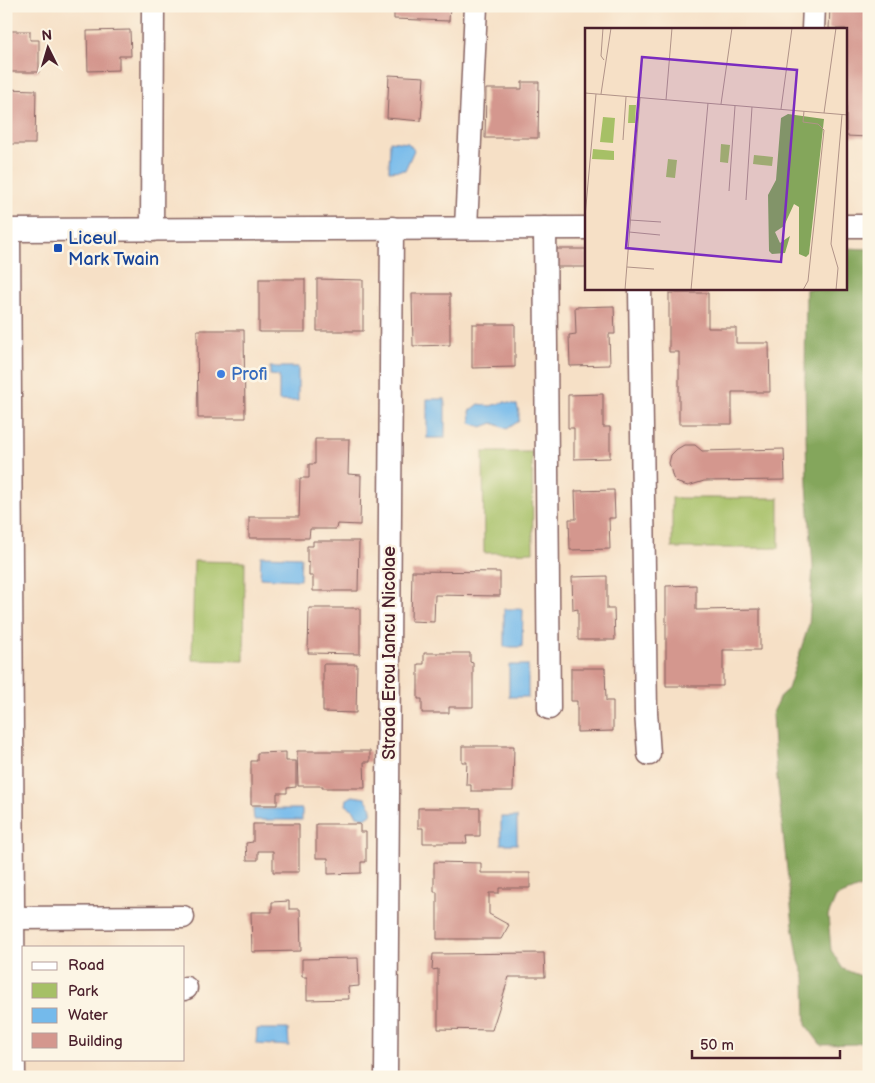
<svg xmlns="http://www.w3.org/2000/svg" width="875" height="1083" font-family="'Balsamiq Sans',sans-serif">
<rect width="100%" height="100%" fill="#fcf5e5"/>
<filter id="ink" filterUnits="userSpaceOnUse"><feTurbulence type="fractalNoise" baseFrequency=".02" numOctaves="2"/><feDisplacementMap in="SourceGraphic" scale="10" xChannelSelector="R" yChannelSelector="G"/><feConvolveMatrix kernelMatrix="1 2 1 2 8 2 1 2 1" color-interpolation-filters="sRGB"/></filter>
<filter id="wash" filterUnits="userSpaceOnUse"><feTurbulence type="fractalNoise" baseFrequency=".0096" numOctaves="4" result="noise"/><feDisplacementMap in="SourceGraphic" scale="20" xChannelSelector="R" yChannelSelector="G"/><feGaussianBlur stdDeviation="1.12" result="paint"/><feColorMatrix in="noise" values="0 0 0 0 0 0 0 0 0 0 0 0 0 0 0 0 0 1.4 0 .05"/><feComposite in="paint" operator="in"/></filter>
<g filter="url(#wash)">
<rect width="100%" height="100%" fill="#f6e0c6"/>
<!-- green -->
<g fill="#a6c066" stroke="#787048">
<path d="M483,452H532L533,552L484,553Z"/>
<rect x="672" y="498" width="107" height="50"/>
<path d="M194,561L245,562L244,661L192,660Z"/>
</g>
<!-- forest -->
<path fill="#84a65b" stroke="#676243" d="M846,248L869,249V884L836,897L828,916L831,950L843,969L861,976L869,975V1040L856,1044L821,1045L806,1025L805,977L799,961L793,925L775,759L772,715L780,696L788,689L809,624L813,567L807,485L805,380L806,289H846Z"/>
<!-- water -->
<g fill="#74baeb" stroke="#5f6c8b">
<path d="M390,141L408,143L414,150L405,170L389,171Z"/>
<path d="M270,367H298V401H279V376L270,375Z"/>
<rect x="427" y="399" width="18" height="39"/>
<path d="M505,402L517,405L519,413V421L507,429L493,423L482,427L471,423L470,411L479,404L490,406Z"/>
<path d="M261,556L301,557L300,580L260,578Z"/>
<path d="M504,609H523L522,647H504Z"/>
<rect x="509" y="665" width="19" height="32"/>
<path d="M353,796L365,798L372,808L371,814L365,818L357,816L354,810L346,805L347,799Z"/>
<path d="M253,809H302V820H254Z"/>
<rect x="501" y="817" width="16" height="27"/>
<path d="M257,1029H288L289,1046L256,1044Z"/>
</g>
<g id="blocks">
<!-- building -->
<g fill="#d4978e">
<path d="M394,6H450L449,21L394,19Z"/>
<path d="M830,6H869V137L846,136V29H829Z"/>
<path d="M130,30L131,56H119V70L88,71L87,31Z"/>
<path d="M6,31H30V40H39V72H6Z"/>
<path d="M389,75L424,77L421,121L387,118Z"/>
<path d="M522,82H539L538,138H485L486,89H522Z"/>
<path d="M6,89L36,90L35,144H6Z"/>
<rect x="556" y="249" width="30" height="18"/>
<rect x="259" y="279" width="46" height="53"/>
<path d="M317,279L363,280V331H317Z"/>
<path d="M669,293H708V328H736V343H769L770,392H732V424H679V352H669Z"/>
<path d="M412,294H450V345L413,346Z"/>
<path d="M614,306L615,334H609L610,365L570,366L569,335L576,334L575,307Z"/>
<path d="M472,324H515V367L472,368Z"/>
<path d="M197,330H244L245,418H198Z"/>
<path d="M603,394V427H610V458L574,459V428H568V395Z"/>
<path d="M315,439H349L348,474L361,475L360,525L337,524L336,529H310L309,538H249V517H299L300,478H309V464H315Z"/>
<path d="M684,445H695L702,451L784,449L785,480L704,481L688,486L678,483L673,478L669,463L671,455L677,449Z"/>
<path d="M614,490L615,518H609L610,549L570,550L569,519H576L575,491Z"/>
<path d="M313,541H359L358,591H313V576H309V562L307,563V546H313Z"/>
<path d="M412,571L500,572V596L435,595L434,622L411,621Z"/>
<path d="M607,576V609H614L615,640H578V609L573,610L572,577Z"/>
<path d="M696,585V610L760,609V650H723V686H666V586Z"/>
<path d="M309,608H360V654L308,653Z"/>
<path d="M424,653H470V662L473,663V707H449V713H422V699H418V664H424Z"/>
<path d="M323,664H357L356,713L323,712Z"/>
<path d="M571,668H605L606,701H613V731L577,732V701H571Z"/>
<path d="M462,746H514L513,791H471V785H466L467,762H462Z"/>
<path d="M297,751H370V762H364L365,788H322V786H298Z"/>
<path d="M286,752V761H296V787L287,788V793H277V805H251V761H257V753Z"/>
<path d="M418,808H480V836H466L467,843H423V828H418Z"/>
<path d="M253,824H299V872H273V851H258V860H247L246,843L253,842Z"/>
<path d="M316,824H360V832H366V862H361V873L328,874V858H316Z"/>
<path d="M434,862L481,863V873H530V888H499V893H489V914L509,925L501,939H437V892H434Z"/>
<path d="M289,901V909H300L301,951L252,952L251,912H272V902Z"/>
<path d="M544,953L545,977H509L492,1030L438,1029V969L432,970L433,954Z"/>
<path d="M358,958L359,986L348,987L349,999L307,1000V977H302V959Z"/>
</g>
</g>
</g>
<g filter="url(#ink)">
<use href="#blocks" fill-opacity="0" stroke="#866361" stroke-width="1"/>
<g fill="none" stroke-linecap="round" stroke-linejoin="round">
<!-- minor casing -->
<g stroke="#866361" stroke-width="25">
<g id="minor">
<path d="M813,29L814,6"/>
<path d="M846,226H869"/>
<path d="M466,228L476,6"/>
<path d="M545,228L549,708"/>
<path d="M6,230L586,228"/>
<path d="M9,230L14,1077"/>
<path d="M152,230L153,6"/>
<path d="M640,289L646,712L649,754"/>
<path d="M13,918L183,917"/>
<path d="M184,989L186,988"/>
<path d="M386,1077L392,228"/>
</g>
</g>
<!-- minor -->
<use href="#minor" stroke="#fff" stroke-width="22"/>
</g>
</g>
<!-- markers -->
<rect fill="#1a4fb4" stroke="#fcf5e5" stroke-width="2" x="53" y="243" width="10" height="10" rx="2.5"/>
<circle fill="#3f7fe0" stroke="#fcf5e5" stroke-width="2" cx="221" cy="374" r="5"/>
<g text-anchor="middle" stroke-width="5" stroke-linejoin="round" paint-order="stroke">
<!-- transit labels -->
<g font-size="18" fill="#164399" stroke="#fcf5e5" text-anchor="start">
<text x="68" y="244">Liceul<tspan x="68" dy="21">Mark Twain</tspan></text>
</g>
<!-- shop labels -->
<g font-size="18" fill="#366cbe" stroke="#fcf5e5" text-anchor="start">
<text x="231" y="380">Profi</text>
</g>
<!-- street labels -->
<g font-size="18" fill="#4a1f2b" stroke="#fcf5e5">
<text transform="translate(389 653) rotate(-90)" y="6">Strada Erou Iancu Nicolae</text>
</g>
</g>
<!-- overview -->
<g transform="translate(585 28)">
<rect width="262" height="262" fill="#f6e0c6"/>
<path d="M44,77H51L50,95H43ZM18,89L30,90L28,115L15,114ZM136,116L145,117L143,135L135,134ZM8,121L29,123V132L7,131ZM169,127L188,129L187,138L168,136ZM83,131L92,132L90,150L81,149Z" fill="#a6c066"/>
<path d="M203,86L239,91L224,226L221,229L214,226V179L209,176L199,198L190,204L195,215L205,208L200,225L187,226L184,223L183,167L191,152L196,90Z" fill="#84a65b"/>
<path fill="none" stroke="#b19388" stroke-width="1" d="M18,0L16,28L19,32M159,0H183M0,65L263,87M16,66L26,0M81,72L87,0M136,76L147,0M196,81L207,0M239,85L251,0M38,112L41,69M144,163L150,78M161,172L167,79M0,189L11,66M45,192L76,194M44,204L75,207M42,239L69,241M40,262L55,70M106,262L123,75M218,262L223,253L239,102L233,96L218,94L219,83M251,262L253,240L246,216L257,87"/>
<path fill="#7b2cbf" fill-opacity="0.15" stroke="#7b2cbf" stroke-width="2.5" d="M57,29L212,42L196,234L41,220Z"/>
<rect width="262" height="262" fill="none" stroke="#4a1f2b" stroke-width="2.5"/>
</g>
<!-- margin -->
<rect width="875" height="1083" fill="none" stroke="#fcf5e5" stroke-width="25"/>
<!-- legend -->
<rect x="22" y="946" width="162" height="115" fill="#fcf5e5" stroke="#b59f9b"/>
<rect x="32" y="962" width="25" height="8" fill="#ffffff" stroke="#b59f9b"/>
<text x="68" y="970" font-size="15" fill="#4a1f2b">Road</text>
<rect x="32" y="983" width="25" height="15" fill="#a6c066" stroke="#b59f9b"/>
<text x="68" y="996" font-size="15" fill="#4a1f2b">Park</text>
<rect x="32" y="1008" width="25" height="15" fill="#74baeb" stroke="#b59f9b"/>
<text x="68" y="1020" font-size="15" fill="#4a1f2b">Water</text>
<rect x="32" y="1033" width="25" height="15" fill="#d4978e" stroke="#b59f9b"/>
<text x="68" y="1046" font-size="15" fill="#4a1f2b">Building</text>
<!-- north arrow -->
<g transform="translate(48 48) rotate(355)" stroke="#fcf5e5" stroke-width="4" paint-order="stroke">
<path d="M0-4L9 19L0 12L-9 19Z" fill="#4a1f2b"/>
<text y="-8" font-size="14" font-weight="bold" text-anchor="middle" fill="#4a1f2b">N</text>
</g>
<!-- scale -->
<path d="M692 1050v8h148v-8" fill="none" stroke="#4a1f2b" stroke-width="2.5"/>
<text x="700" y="1050" font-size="15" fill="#4a1f2b" stroke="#fcf5e5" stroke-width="4" paint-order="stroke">50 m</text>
</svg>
